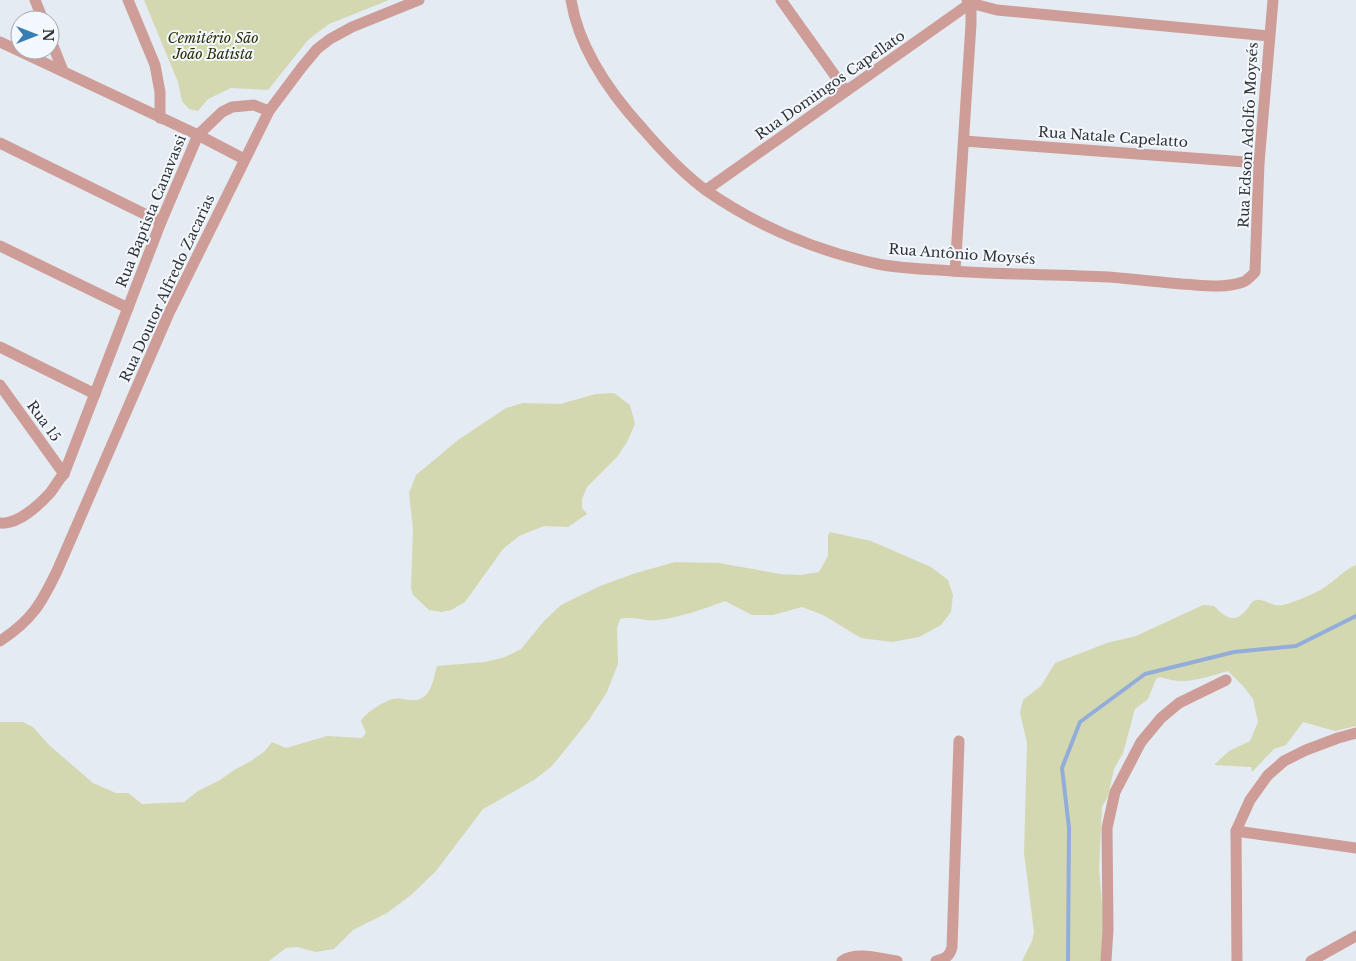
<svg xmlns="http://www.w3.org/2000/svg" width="1356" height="961" font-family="'Libre Baskerville',serif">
<rect width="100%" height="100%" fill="#e4ebf2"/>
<!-- green -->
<g fill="#d4d8b1">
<path d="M144,0H389L329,24L308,40L268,90L231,88L208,99L198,111L189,109L182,101L178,82Z"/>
<path d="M614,393L630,405L635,424L627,442L617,457L587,487L582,499V508L587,514L568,527L544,526L519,536L503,549L465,602L451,610L442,612L429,610L413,595L411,588L413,529L409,493L416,475L458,440L506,408L523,403L560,404L596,394Z"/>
<path d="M830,532L871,541L931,567L948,580L953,595L951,612L941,625L919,637L892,642L861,638L823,615L802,607L773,615H752L725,601C704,609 681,617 658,620C645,622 633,615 620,619L617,628L618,664L607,692L589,720L552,766L534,780L483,809L436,871L411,895L387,913L353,930L334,949L316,952L297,947L286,948L269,961H0V722H23L33,727L49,745L93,783L116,793H128L142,804L184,802L198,791L220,780L234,770L251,761L265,751L272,742L286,748L327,736L362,738L366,733L361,721C365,713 384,701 393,699C404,696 415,706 426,695C433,688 434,675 437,666L485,662L505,657L521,649L544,621L561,605L600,586L636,573L675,562L719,563L780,574L800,575L819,572L828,556V536Z"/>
<path d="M1356,565V726L1335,731L1303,722L1286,745L1274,749L1252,772L1251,767L1214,765L1229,751L1250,741L1258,722L1253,699L1243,686L1228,671C1204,678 1184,686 1160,677L1156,679L1148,699L1135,709L1123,753L1114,769L1108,796L1102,807L1099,869L1104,924L1103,961H1022L1032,941L1034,932L1024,853L1027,743L1020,713L1023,700L1041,686L1055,663L1107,643L1136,636L1203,605L1214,606C1227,619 1235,624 1248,608C1250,604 1252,601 1256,600C1264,598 1272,607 1282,605C1290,604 1319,592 1325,587C1336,580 1344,570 1356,565Z"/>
</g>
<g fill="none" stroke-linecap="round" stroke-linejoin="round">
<!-- stream -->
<path stroke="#93adda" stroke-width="4" d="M1068,961L1069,828L1062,768L1080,722L1145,674L1234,652L1296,646L1356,616"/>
<!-- minor -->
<g stroke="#ce9d98" stroke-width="11">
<path d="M35,0L43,20"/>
<path d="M128,0L155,65L160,92V118"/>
<path d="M571,0C579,49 610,93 643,129C662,151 683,174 707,191C759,227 817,251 878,264C898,268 919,269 939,270C995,275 1053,274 1109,277C1134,279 1158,282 1182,284C1202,285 1223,289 1243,282C1248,280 1251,276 1255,272L1259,163L1273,0"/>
<path d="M781,0L846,91"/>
<path d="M967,0L970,3L997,10L1269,36"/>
<path d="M50,38L63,71"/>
<path d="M0,42L198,135L244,159"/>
<path d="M964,141L1259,163"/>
<path d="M0,143L161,222"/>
<path d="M706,190L975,0"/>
<path d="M0,246L128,308"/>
<path d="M955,271L971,24V0"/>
<path d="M0,347L95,394"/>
<path d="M0,385L64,474"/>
<path d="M0,523C17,525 38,506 50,493C55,487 58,480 64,474L161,222L198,135L222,112L232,107L254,105L269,111"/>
<path d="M0,641C32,620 41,604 57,571L169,313L269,111L302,67L317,49L330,39L352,27L419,0"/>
<path d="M1236,831L1356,848"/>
<path d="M842,961C857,951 880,959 897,961"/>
<path d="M936,961C945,959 950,956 952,947L959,741"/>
<path d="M1106,961L1108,929L1107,828L1115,792L1141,742L1161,718L1179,703L1226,680"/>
<path d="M1237,961L1236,831L1250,800L1268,775L1284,761L1306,750L1338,738L1356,733"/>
<path d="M1311,961L1356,936"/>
</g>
</g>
<g text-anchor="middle" stroke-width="4" stroke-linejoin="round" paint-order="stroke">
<!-- park labels -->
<g font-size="14" font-style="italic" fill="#2b2e03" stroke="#f3f8fe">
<text x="213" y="43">Cemitério São<tspan x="213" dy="16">João Batista</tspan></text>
</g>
<!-- street labels -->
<g font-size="14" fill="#2f3235" stroke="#f3f8fe">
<text transform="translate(830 85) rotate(-35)" y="5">Rua Domingos Capellato</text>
<text transform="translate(1248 135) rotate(-87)" y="5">Rua Edson Adolfo Moysés</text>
<text transform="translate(1113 137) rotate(4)" y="5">Rua Natale Capelatto</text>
<text transform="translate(151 211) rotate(-68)" y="5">Rua Baptista Canavassi</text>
<text transform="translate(962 254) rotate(4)" y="5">Rua Antônio Moysés</text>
<text transform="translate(167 288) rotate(-65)" y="5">Rua Doutor Alfredo Zacarias</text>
<text transform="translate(44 421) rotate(54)" y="5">Rua 15</text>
</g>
</g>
<!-- north arrow -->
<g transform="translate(35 35) rotate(90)"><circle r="24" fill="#f3f8fe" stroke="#a5a9ae"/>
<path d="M0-4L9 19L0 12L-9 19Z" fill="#387eb3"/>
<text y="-8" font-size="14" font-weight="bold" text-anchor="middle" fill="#2f3235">N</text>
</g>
</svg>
